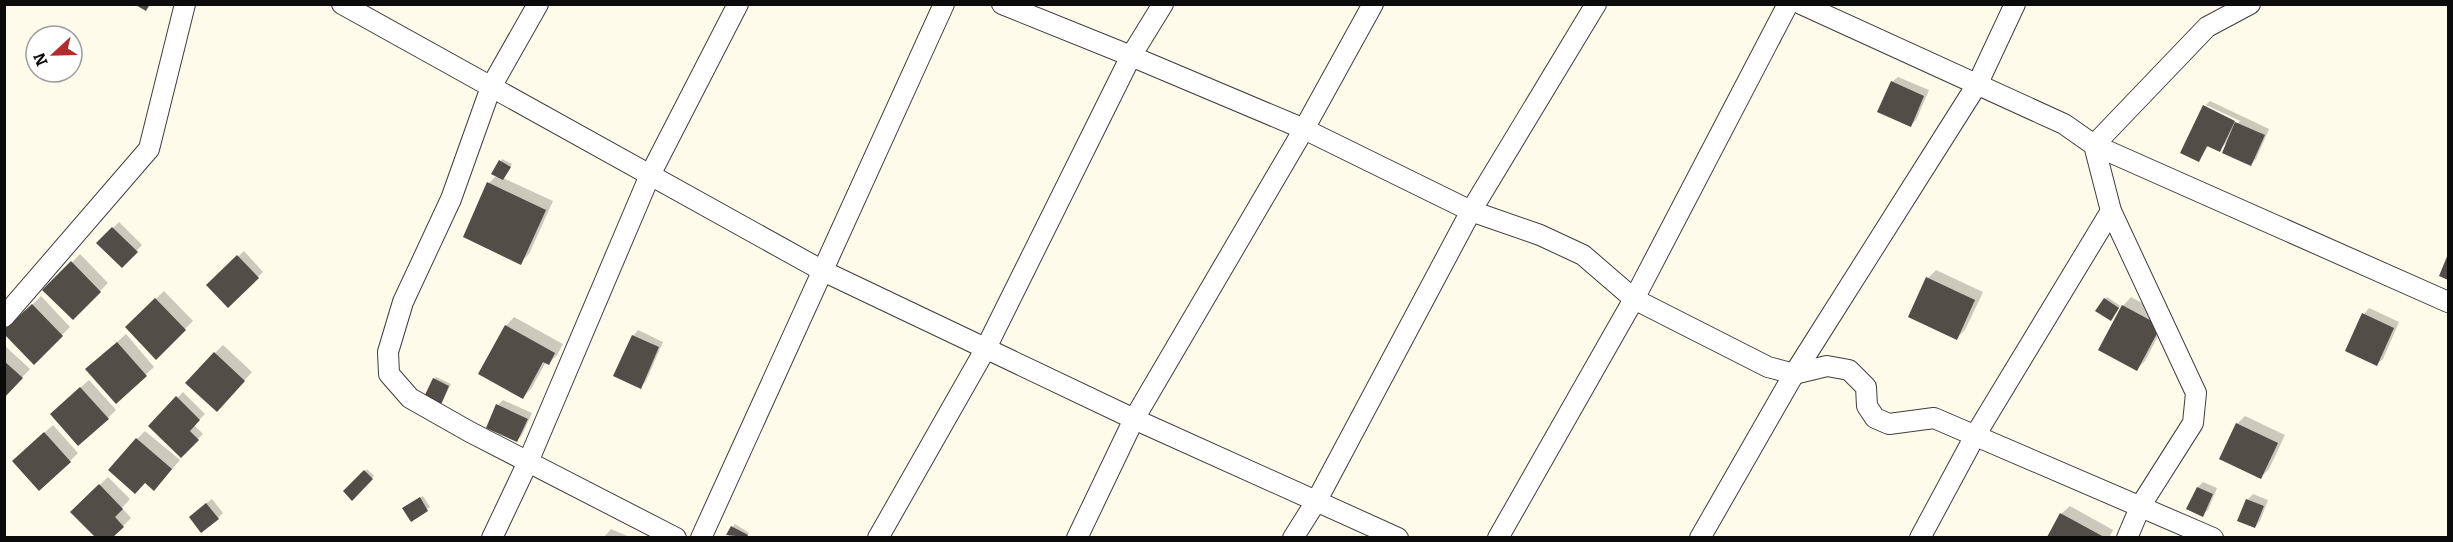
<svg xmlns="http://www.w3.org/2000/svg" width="2453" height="542" font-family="Bitter,serif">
<rect width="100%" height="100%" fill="#fefbeb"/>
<!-- shadow -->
<g fill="#0003">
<path d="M1898,77L1929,90L1916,120L1911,125L1892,82Z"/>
<path d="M2210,101L2269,129L2256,159L2251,164L2228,141L2219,150L2209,145L2199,160L2204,107L2238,124L2240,121L2206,105Z"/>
<path d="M502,159L512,164L503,178L553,201L529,254L520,263L489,183L497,175Z"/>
<path d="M119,222L142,245L122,266L98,243Z"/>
<path d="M244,251L263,272L228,306L208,285Z"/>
<path d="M80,254L108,283L73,318L45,290Z"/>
<path d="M1936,270L1983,292L1965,330L1957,338L1928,278Z"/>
<path d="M164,291L193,321L156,357L127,327Z"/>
<path d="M41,296L70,327L34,363L5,332Z"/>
<path d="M2107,297L2122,307L2131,297L2168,317L2145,361L2137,369L2122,307L2120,306L2113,317L2105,299Z"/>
<path d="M2369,308L2399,322L2383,359L2377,364L2364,314Z"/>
<path d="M514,317L563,344L557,355L549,363L546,362L531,389L523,397L506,326Z"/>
<path d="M638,330L663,342L646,381L641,387L633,336Z"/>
<path d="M126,334L154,367L116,402L96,361Z"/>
<path d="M4,345L30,369L4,396Z"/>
<path d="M223,345L252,372L225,402L215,353Z"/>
<path d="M436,377L451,384L442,402L434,379Z"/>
<path d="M89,380L116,410L108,418L60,406Z"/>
<path d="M183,392L205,414L194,425L203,434L181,456L150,426Z"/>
<path d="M503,400L532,413L522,435L517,441L498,405Z"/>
<path d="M2245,416L2285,435L2269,469L2261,477L2237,424Z"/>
<path d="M53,425L78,453L70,461L22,453Z"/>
<path d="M145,431L180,460L162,481L137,439Z"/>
<path d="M367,469L374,476L352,498L345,491Z"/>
<path d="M108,477L130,499L122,508L131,518L111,538H97L72,512Z"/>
<path d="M2203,482L2217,488L2208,510L2202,515L2198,487Z"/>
<path d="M2253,494L2268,500L2260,521L2255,527L2247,500Z"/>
<path d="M423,496L430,507L411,520L406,506Z"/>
<path d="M212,499L223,513L218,518L196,511Z"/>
<path d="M2070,506L2113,530L2109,538H2048L2061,514Z"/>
<path d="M735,524L749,533L746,538H733L728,535Z"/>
<path d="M611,529L632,538H603Z"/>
</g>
<!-- building -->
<g fill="#534d48">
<path d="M134,4H150L146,11Z"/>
<path d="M1891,81L1924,96L1911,127L1877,112Z"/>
<path d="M2203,105L2235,121L2220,152L2207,146L2199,162L2180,153Z"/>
<path d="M2235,122L2265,135L2251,166L2222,153Z"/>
<path d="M499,160L511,167L503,180L491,174Z"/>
<path d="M487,182L546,210L521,265L463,237Z"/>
<path d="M112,227L138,252L122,268L96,243Z"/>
<path d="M2448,254V280L2439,276Z"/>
<path d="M237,255L259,278L228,308L206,285Z"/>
<path d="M71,261L101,292L73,320L42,290Z"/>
<path d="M1926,277L1975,300L1957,340L1908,317Z"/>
<path d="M155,298L186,330L156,360L125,327Z"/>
<path d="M2104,298L2119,308L2111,321L2095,311Z"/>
<path d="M32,304L63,336L34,365L4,334V330Z"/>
<path d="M2122,305L2161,326L2137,371L2098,350Z"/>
<path d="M2362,313L2394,328L2377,366L2345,351Z"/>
<path d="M505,325L555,353L549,365L543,362L523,399L478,374Z"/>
<path d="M632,335L659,347L641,389L613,376Z"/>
<path d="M117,342L147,376L116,404L85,369Z"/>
<path d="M214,352L245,381L217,412L185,383Z"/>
<path d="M4,361L23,378L4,398Z"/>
<path d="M433,378L449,386L440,407L423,399Z"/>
<path d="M80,387L109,419L78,446L50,414Z"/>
<path d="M176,396L200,420L190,431L199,440L181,458L148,426Z"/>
<path d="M496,404L528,419L517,442L486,428Z"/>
<path d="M2236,423L2278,443L2261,479L2219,459Z"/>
<path d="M44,432L71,462L39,491L12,461Z"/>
<path d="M136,438L172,469L154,491L145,483L135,494L108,470Z"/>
<path d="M364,470L373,479L352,501L343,491Z"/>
<path d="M99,484L123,509L115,517L124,527L113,537H95L70,512Z"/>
<path d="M2197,487L2213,494L2203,517L2186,509Z"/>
<path d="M420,497L428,511L411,522L402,508Z"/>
<path d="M2246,499L2264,506L2255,528L2237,521Z"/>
<path d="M206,503L219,519L201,533L189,517Z"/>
<path d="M2060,513L2104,537H2047Z"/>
<path d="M731,526L748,535L747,537L726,535Z"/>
</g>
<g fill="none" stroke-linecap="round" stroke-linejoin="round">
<!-- minor casing -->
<g stroke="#3e3e3e" stroke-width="22">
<g id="minor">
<path d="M342,4L823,271L1134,419L1398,538"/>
<path d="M538,4L491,87L451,199L403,302L388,352L389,374L410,398L470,432L676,538"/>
<path d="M1002,4L1131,56L1304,129L1471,211L1540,235L1583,255L1634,299L1768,367L1794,374L1827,366L1849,370L1866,387L1867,406L1875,418L1889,424L1934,418L2213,538"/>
<path d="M1801,4L2064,124L2094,145L2111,211L2196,393L2193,423L2141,505L2127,538"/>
<path d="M2250,4L2207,27L2094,145L2448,302"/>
<path d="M4,317L149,149L185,4"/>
<path d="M492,538L528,462L650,175L738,4"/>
<path d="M701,538L944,4"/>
<path d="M878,538L986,348L1131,56L1163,4"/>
<path d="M1077,538L1134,419L1304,129L1373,4"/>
<path d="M1293,538L1317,500L1471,211L1596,4"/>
<path d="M1498,538L1634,299L1788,4"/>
<path d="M1700,538L1794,374L1978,83L2015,4"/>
<path d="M1920,538L1976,434L2111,211"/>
</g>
</g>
<!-- minor -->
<use href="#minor" stroke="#fff" stroke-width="20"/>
</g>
<!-- border -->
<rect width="2453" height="542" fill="none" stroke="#0b0b0b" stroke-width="12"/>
<!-- north arrow -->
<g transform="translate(54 54) rotate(248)"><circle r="28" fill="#ffffff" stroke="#9d9d9d" stroke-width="1.5"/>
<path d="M0-4.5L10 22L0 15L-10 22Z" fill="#b22c2d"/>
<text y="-9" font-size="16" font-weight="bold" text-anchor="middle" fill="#0b0b0b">N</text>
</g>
</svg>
